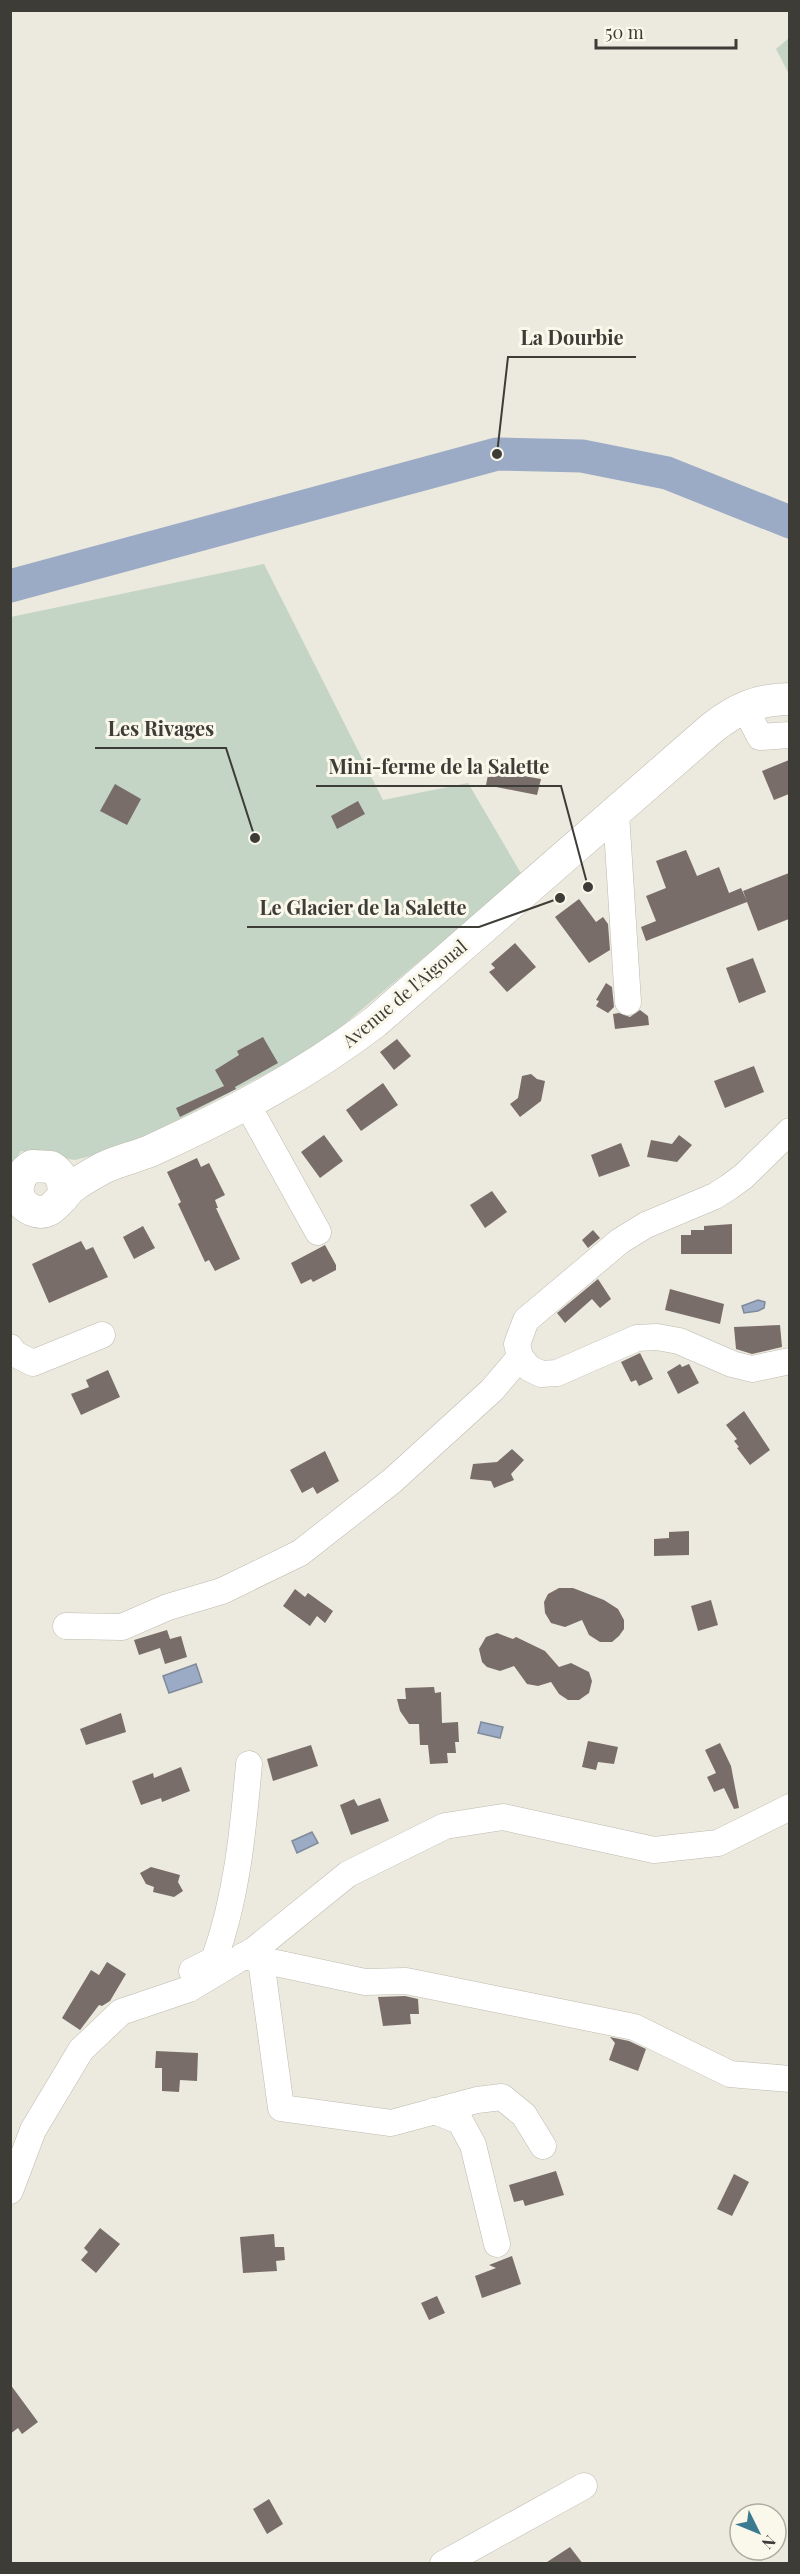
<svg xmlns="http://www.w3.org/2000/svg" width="800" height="2574" font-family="'Playfair Display',serif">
<rect width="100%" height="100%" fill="#ece9de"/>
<!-- green -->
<g fill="#c4d4c5">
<path d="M789,38V74L776,49Z"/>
<path d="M264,564L383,800L468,783L522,875L317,1047L149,1135L106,1152L75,1160L21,1151L11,1166V617Z"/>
</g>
<!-- water -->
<g fill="#9babc5" stroke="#7f8a9a" stroke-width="1.5">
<path d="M758,1300L765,1302L764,1308L758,1311L744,1313L742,1306Z"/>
<path d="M196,1664L202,1682L169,1693L163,1676Z"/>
<path d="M481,1722L503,1727L500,1738L478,1733Z"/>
<path d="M312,1832L318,1843L297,1853L292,1841Z"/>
</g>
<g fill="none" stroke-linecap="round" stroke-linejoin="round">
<!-- river -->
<path stroke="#9babc5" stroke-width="33" d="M10,586L497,454L582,456L667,473L790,522"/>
</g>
<!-- building -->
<g fill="#796d6a">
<path d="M789,760V794L774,800L762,771Z"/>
<path d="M489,770L541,779L537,795L486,785Z"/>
<path d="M115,784L141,799L127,825L100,811Z"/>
<path d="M358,801L365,814L337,829L331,816Z"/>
<path d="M686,850L697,876L719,867L729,893L741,888L747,901L743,891L789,873V919L758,931L747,902L646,941L641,927L656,921L646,896L666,888L656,861Z"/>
<path d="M579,899L596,922L603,917L608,924L610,950L589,963L555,917Z"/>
<path d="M515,943L536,967L507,992L489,972L495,968L491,964Z"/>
<path d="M753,958L766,992L739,1003L726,968Z"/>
<path d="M606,983L612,987L614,1007L608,1013L596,1006L599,1001L596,1000Z"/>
<path d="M640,1010L648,1016L649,1025L615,1029L613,1014L619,1013L630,1017Z"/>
<path d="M263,1037L278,1063L235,1087L236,1089L180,1117L176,1108L224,1086L215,1070L239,1055L237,1051Z"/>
<path d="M397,1039L411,1056L394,1070L380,1052Z"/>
<path d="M754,1066L764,1092L725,1108L714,1081Z"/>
<path d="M531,1074L537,1079L545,1081L541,1101L520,1117L510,1104L518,1098L522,1076Z"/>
<path d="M383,1083L398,1105L361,1131L346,1110Z"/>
<path d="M324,1135L343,1161L320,1178L301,1152Z"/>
<path d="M679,1135L692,1145L677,1162L647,1157L651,1140L672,1144Z"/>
<path d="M621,1143L630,1166L599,1177L591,1155Z"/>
<path d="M197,1158L201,1167L209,1163L225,1195L215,1200L218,1208H216L240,1259L215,1271L209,1260L205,1262L178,1204L181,1202L167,1172Z"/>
<path d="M492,1191L507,1212L485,1228L470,1205Z"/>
<path d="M732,1224V1254H681V1235H691V1230H704V1226Z"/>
<path d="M143,1226L155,1248L134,1259L123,1237Z"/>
<path d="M593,1230L600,1238L588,1248L582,1240Z"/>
<path d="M81,1241L86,1250L93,1247L108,1277L49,1303L32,1264Z"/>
<path d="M325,1245L336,1265V1270L313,1282L311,1279L301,1284L291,1263Z"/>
<path d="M598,1279L611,1299L600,1308L592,1299L565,1323L557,1313Z"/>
<path d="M670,1289L724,1304L720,1324L665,1310Z"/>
<path d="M780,1325L782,1347L752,1354L736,1349L734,1327Z"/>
<path d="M640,1353L653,1379L639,1386L636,1380L631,1382L621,1362Z"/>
<path d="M680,1364L682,1367L689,1364L699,1383L678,1394L667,1372Z"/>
<path d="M108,1370L120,1397L81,1415L71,1394L89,1387L86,1380Z"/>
<path d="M744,1411L770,1450L750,1465L737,1448L739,1447L734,1441L737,1439L726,1425Z"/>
<path d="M512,1449L524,1460L511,1474L514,1480L494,1488L491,1481L470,1479L473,1464L497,1462Z"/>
<path d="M325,1451L339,1481L317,1494L313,1487L302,1493L290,1470Z"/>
<path d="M689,1531V1555L654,1556V1539L669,1538V1532Z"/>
<path d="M559,1588H573L604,1600L618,1609L624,1620V1629L619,1636L612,1642H600L589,1635L582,1620L565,1627L551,1623L545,1613L544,1602L548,1594Z"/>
<path d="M295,1589L305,1597L308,1593L333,1611L325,1623L317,1616L310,1626L283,1606Z"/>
<path d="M711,1600L718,1625L698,1631L691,1606Z"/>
<path d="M167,1630L170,1639L181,1636L187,1657L165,1664L160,1648L139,1655L134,1640Z"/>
<path d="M497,1633L513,1639L516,1637L545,1651L559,1667L571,1663L589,1672L592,1681L589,1693L579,1700H568L559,1694L551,1682L538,1686L527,1684L514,1666L500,1671L487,1667L482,1662L479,1649L486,1637Z"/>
<path d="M434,1687L435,1693L441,1692L442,1723L458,1722L459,1742H455L456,1753H447L448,1763L430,1764L428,1745H420L419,1724H409L400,1711L397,1699H406L405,1688Z"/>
<path d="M121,1713L126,1732L86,1745L80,1729Z"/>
<path d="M588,1741L618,1747L614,1764L598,1762L596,1770L582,1767Z"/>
<path d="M720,1743L731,1766L739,1808L734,1809L724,1788L714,1792L707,1777L716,1773L705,1750Z"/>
<path d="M311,1745L318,1766L273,1781L267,1759Z"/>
<path d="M181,1767L190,1791L162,1802L161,1798L141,1805L132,1781L153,1773L154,1778Z"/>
<path d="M380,1798L389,1821L351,1835L340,1805L354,1799L358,1806Z"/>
<path d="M151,1867L180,1875L178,1882L183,1891L174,1897L153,1892L154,1887L146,1884L140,1873Z"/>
<path d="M107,1962L126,1974L110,2001L102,2006L99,2005L80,2030L62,2018L91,1970L99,1975Z"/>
<path d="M405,1996L418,1999L419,2014H410L411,2024L383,2026L378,1997Z"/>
<path d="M610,2037L629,2041L646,2049L638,2071L609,2060L615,2043Z"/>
<path d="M156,2051L198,2053L197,2081L180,2080L179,2092L162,2091V2068H155Z"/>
<path d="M556,2171L564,2195L525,2206L523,2200L514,2202L509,2185Z"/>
<path d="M734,2174L749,2182L732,2216L717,2209Z"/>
<path d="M100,2228L120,2244L96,2273L81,2260L88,2252L84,2248Z"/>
<path d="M274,2234L275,2247H284L285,2260L276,2261L277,2271L243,2273L240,2237Z"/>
<path d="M512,2256L521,2284L482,2298L475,2276L496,2268L489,2265Z"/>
<path d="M437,2296L445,2313L429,2320L421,2303Z"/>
<path d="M10,2384L38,2422L22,2434L18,2428L10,2434Z"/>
<path d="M269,2499L283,2524L267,2534L253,2509Z"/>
<path d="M570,2547L583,2564H544Z"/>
</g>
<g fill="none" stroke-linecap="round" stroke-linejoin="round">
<!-- minor casing -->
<g stroke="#bdbaaf" stroke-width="27">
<g id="minor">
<path d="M744,706L760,737L790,735"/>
<path d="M616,813L628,1002"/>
<path d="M247,1104L318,1232"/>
<path d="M790,1131L744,1176L729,1187L715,1196L646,1225L620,1241L526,1320L517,1344L520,1357L529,1368L541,1374L557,1373L637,1338L657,1337L679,1341L732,1364L752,1369L790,1361"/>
<path d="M10,1347L15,1354L33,1363L102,1335"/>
<path d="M66,1626L122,1627L168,1607L222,1591L300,1553L392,1481L492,1390L520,1357"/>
<path d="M243,1956L365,1982L406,1981L634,2027L730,2074L790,2079"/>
<path d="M261,1960L281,2108L391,2123L477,2100L502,2097L524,2115L543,2146"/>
<path d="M192,1971L214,1960C237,1897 243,1831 249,1764"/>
<path d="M434,2111L460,2121L473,2145L497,2244"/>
<path d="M10,2191L33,2130L81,2050L121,2012L189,1989L254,1950L348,1874L445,1826L503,1817L654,1850L718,1843L790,1807"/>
<path d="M443,2564L584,2486"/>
</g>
</g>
<!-- major casing -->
<g stroke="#bdbaaf" stroke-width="33">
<path id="major" d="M63,1197C65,1184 62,1174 51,1167L32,1166C15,1176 11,1201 32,1210C52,1218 59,1198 72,1187C81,1180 92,1174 103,1168C117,1161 135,1157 150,1151C229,1115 306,1075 375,1022L712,728C736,709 758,699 790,699"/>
</g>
<!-- minor -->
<use href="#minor" stroke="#fff" stroke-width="26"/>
<!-- major -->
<use href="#major" stroke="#fff" stroke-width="32"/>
</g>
<g text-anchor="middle" stroke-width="6" stroke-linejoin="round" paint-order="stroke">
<!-- street labels -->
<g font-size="18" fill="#3d3c37" stroke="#faf7eb">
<text transform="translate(405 994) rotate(-40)" y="6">Avenue de l'Aigoual</text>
</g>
</g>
<!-- callouts -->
<path fill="none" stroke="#3d3c37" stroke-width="2" d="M497 454L508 357H636M255 838L226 748H95M588 887L561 786H316M560 898L479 927H247"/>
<g fill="#3d3c37" stroke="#faf7eb" stroke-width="2">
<circle cx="497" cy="454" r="6"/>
<circle cx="255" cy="838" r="6"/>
<circle cx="588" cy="887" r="6"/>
<circle cx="560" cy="898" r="6"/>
</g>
<g font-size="20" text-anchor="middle" font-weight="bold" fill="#3d3c37" stroke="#faf7eb" stroke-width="6" stroke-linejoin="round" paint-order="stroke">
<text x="572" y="345">La Dourbie</text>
<text x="161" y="736">Les Rivages</text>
<text x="439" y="774">Mini-ferme de la Salette</text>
<text x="363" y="915">Le Glacier de la Salette</text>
</g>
<!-- border -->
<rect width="800" height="2574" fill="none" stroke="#3d3c37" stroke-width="24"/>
<!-- north arrow -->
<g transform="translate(758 2532) rotate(133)"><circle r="28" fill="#faf7eb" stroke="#aeaca3" stroke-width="1.5"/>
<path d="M0-4.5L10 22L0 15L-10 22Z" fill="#3b7a8f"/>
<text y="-9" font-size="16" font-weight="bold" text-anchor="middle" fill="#3d3c37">N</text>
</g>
<!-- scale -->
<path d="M596 39v9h140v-9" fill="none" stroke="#3d3c37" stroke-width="3"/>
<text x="605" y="39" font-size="18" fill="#3d3c37" stroke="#faf7eb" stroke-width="4.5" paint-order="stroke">50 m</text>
</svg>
